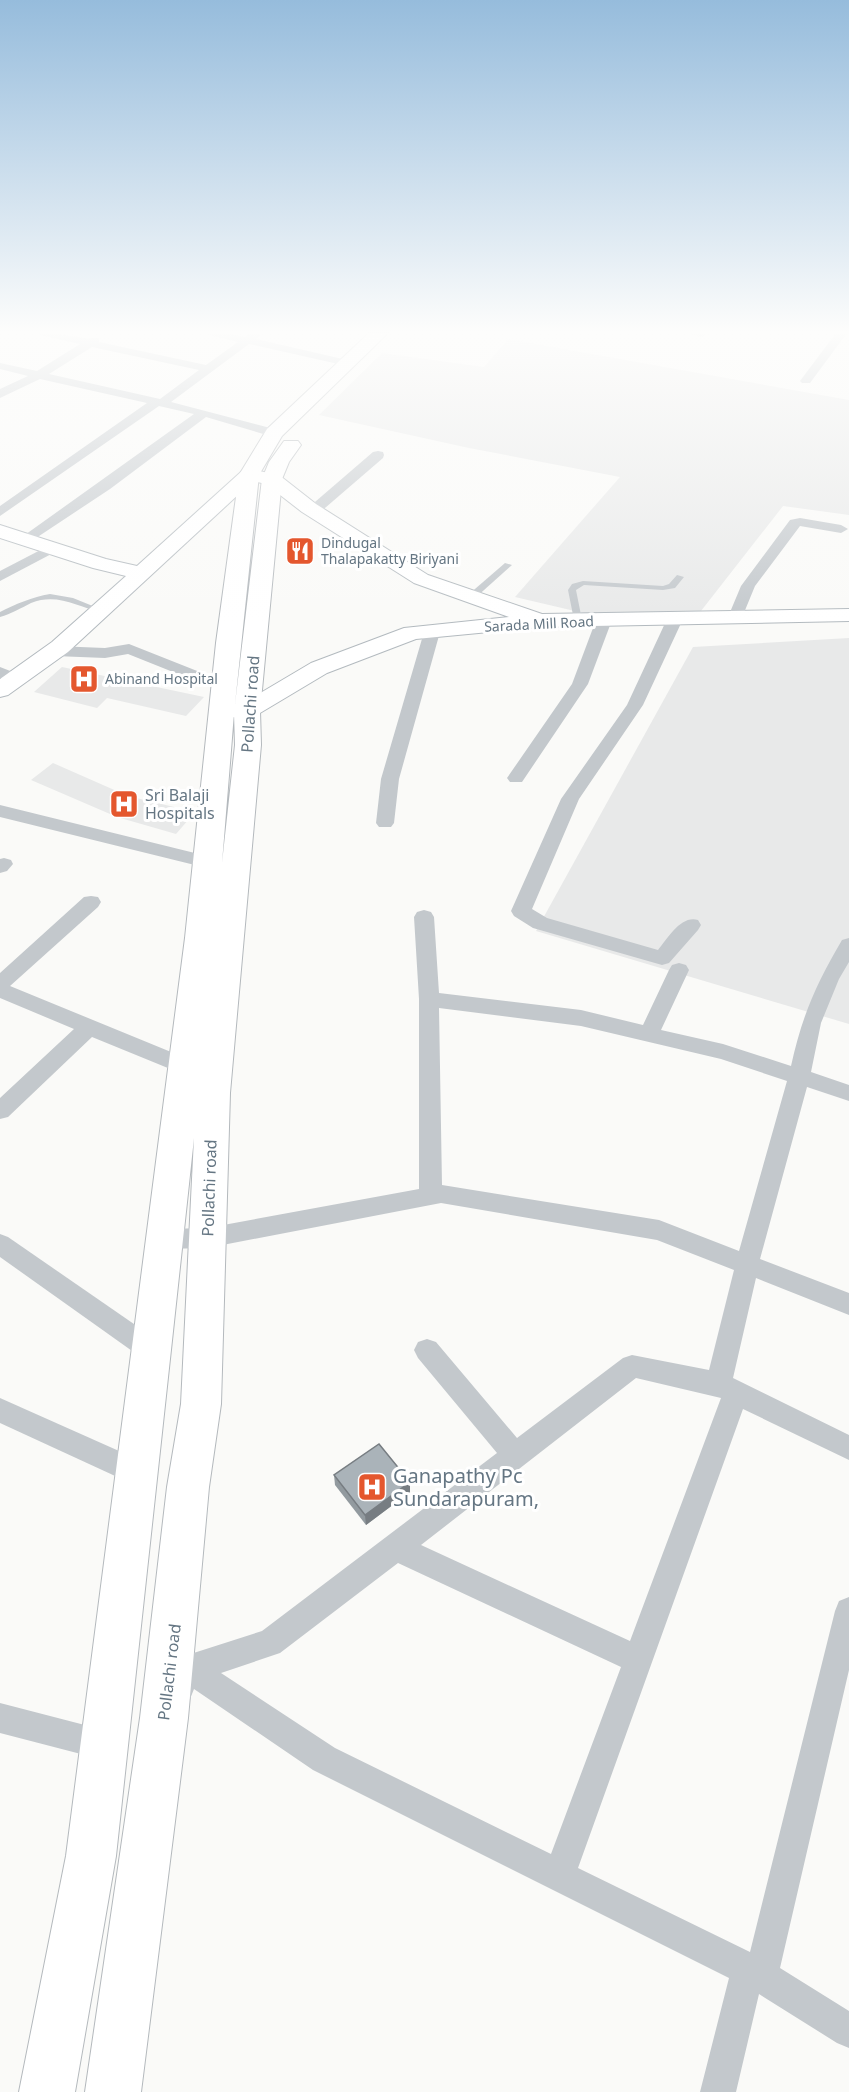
<svg xmlns="http://www.w3.org/2000/svg" width="849" height="2092" font-family="'Noto Sans',sans-serif">
<rect width="100%" height="100%" fill="#fafaf8"/>
<!-- built -->
<g fill="#e8e9e9">
<path d="M508,339L849,400V515L783,506L701,611L596,616L515,597L620,477L469,448L319,415L382,353L484,367Z"/>
<path d="M849,638V1024L536,931L693,647Z"/>
<path d="M62,667L204,697L186,716L107,698L97,708L34,692Z"/>
<path d="M53,763L128,796L195,812L176,834L117,817L31,780Z"/>
</g>
<g fill="none" stroke-linecap="round" stroke-linejoin="round">
<!-- secondary casing -->
<g stroke="#b3babf" stroke-width="2">
<path id="secondary" d="M249,469L279,475L316,504L428,575L542,614L849,609V621L540,627L416,639L327,673L255,716L247,718L215,716L211,711L215,706L242,704L311,663L404,628L509,617L414,583L302,512L266,484L253,481L68,652L8,695L0,697V679L52,642L126,576L93,568L0,538V525L106,559L137,566L242,471Z"/>
</g>
<!-- highway casing -->
<g stroke="#b4b9bd" stroke-width="2">
<path id="highway" d="M369,333H388L282,436L259,475L235,704L262,479L269,462L284,441H298L301,445L289,462L282,479L260,711L261,745L230,1093L221,1404L209,1487L188,1718L141,2092H85L140,1718L167,1487L181,1404L194,1138L116,1856L75,2092H19L66,1856L185,938L216,643L239,475L267,429ZM234,713L235,745L222,863Z"/>
</g>
<!-- lane -->
<g fill="#c3c8cc" fill-rule="evenodd">
<path d="M505,563L512,565L474,599H468V595Z"/>
<path d="M677,575L684,577L675,588L663,590L584,585L576,590L582,620L578,622L574,620L568,590L572,584L583,581L663,586L669,584Z"/>
<path d="M50,594L73,598L105,611L101,613C77,606 57,593 31,603C21,608 11,614 0,617V612C16,604 32,597 50,594Z"/>
</g>
<!-- street -->
<g fill="#c3c8cc" fill-rule="evenodd">
<path d="M38,333C54,332 68,336 84,338C90,339 93,337 99,338V342L206,365L238,342L209,335L208,333H226L245,337L250,333H258L260,335L256,339L347,360L353,363L347,366L249,344L171,402L278,430L280,433L278,436H270L206,417L110,489L27,544L20,540L22,537L194,414L159,406L0,516V506L147,403L40,379L0,398V389L28,376L0,369V363L37,371L80,344L40,335ZM92,347L199,370L160,399L49,374Z"/>
<path d="M688,333H706L707,334L701,337Z"/>
<path d="M836,333H847L810,383H802L800,381Z"/>
<path d="M378,451L383,452L384,455L383,458L318,514H308L306,511L308,508L373,452Z"/>
<path d="M800,518L841,525L848,529L841,533L800,526L755,586L741,620H731L728,617L741,586L790,520Z"/>
<path d="M52,544L57,545L59,548L57,551L0,581V571Z"/>
<path d="M675,614L683,619L643,705L579,799L532,909L547,918L658,950C668,938 681,915 698,920L701,925L698,930L669,963L662,965L533,928L514,916L511,911L561,799L627,705L667,619Z"/>
<path d="M604,615L612,620L588,684L522,782H510L507,778L572,684L596,620Z"/>
<path d="M432,627L440,632L399,779L394,823L391,827H379L376,823L381,779L424,632Z"/>
<path d="M129,644L230,684L232,687L224,692L218,690L128,654L105,658L55,656L47,651L55,646L105,648Z"/>
<path d="M0,667L23,676L25,679L17,684L0,678Z"/>
<path d="M0,805L207,856L214,858L216,862L214,866L207,868L0,817Z"/>
<path d="M4,858L11,860L13,864L7,871L0,873V859Z"/>
<path d="M91,896L98,897L101,902L98,907L10,986L193,1061L196,1067L193,1073L185,1075L92,1037L8,1117L0,1119V1098L74,1029L0,998V973L84,897Z"/>
<path d="M424,910L431,912L434,917L439,993L581,1010L643,1025L669,970L672,965L679,963L686,965L689,970L661,1030L723,1044L791,1066C802,1016 816,984 842,940L849,938V962L839,979L821,1023L811,1072L849,1085V1101L807,1087L760,1259L849,1293V1315L756,1278L733,1378L849,1435V1460L743,1409L578,1868L750,1952L835,1611L839,1601L849,1597V1670L780,1968L849,2011V2048L837,2043L759,1994L736,2092H700L729,1978L313,1770L194,1689L190,1699L179,1703L168,1699L164,1688L178,1658L262,1631L497,1453L418,1358L414,1350L418,1342L427,1339L436,1342L517,1438L623,1358L632,1355L709,1370L734,1270L657,1240L441,1203L207,1248L164,1249L156,1246L152,1239L156,1232L164,1229L207,1228L419,1189V999L414,917L417,912ZM439,1008L581,1026L721,1059L787,1081L739,1251L659,1220L442,1185ZM636,1378L721,1398L630,1641L421,1545ZM398,1563L621,1667L551,1854L335,1748L221,1673L280,1653Z"/>
<path d="M0,1234L8,1237L160,1342L164,1350L160,1358L151,1361L142,1358L0,1257Z"/>
<path d="M0,1398L146,1463L149,1472L146,1481L136,1485L126,1481L0,1423Z"/>
<path d="M0,1703L104,1730L115,1734L119,1745L115,1756L104,1760L0,1733Z"/>
</g>
<!-- secondary -->
<use href="#secondary" fill="#fff" fill-rule="evenodd"/>
<!-- highway -->
<use href="#highway" fill="#fff" fill-rule="evenodd"/>
</g>
<!-- wall -->
<path fill="#929a9f" d="M334,1475L410,1482V1492L366,1525L335,1485Z"/>
<!-- shaded-wall -->
<path fill="#777d82" d="M410,1482V1492L366,1525L365,1515Z"/>
<!-- building -->
<path fill="#aab3b9" stroke="#777d82" stroke-width="1.5" d="M379,1444L410,1482L365,1515L334,1475Z"/>
<!-- sky -->
<linearGradient id="sky" x2="0" y2="1"><stop stop-color="#96bcdc"/><stop offset="0.53" stop-color="#fdfdfc"/><stop offset="1" stop-color="#fdfdfc" stop-opacity="0"/></linearGradient>
<rect width="849" height="626" fill="url(#sky)"/>
<!-- icons -->
<defs>
<g id="restaurant-square" transform="scale(1.5)"><rect x="-9" y="-9" width="18" height="18" rx="4" fill="#e4572e" stroke="#fff"/><path d="M-5-6h1v4h1v-4h1v4h1v-4h1v5L-1.5 .5V6h-2V.5L-5-1ZM5-6V6H3V1.5H1.5Q1.5-4 5-6Z" fill="#fff"/></g>
<g id="hospital-square" transform="scale(1.5)"><rect x="-9" y="-9" width="18" height="18" rx="4" fill="#e4572e" stroke="#fff"/><path d="M-5-5h3v3.5h4V-5h3V5h-3V1.5h-4V5h-3Z" fill="#fff"/></g>
</defs>
<g fill-rule="evenodd">
<use href="#restaurant-square" x="300" y="551"/>
<use href="#hospital-square" x="84" y="679"/>
<use href="#hospital-square" x="124" y="804"/>
<use href="#hospital-square" x="372" y="1487"/>
</g>
<g text-anchor="middle" stroke-width="6" stroke-linejoin="round" paint-order="stroke">
<!-- far-poi labels -->
<g font-size="14" fill="#657683" stroke="#fff" text-anchor="start">
<text x="321" y="548">Dindugal<tspan x="321" dy="16">Thalapakatty Biriyani</tspan></text>
<text x="105" y="684">Abinand Hospital</text>
</g>
<!-- far-street labels -->
<g font-size="14" fill="#657683" stroke="#fff">
<text transform="translate(539 624) rotate(-3)" y="5">Sarada Mill Road</text>
</g>
<!-- street labels -->
<g font-size="16" fill="#657683" stroke="#fff">
<text transform="translate(250 704) rotate(-86)" y="6">Pollachi road</text>
<text transform="translate(209 1188) rotate(-88)" y="6">Pollachi road</text>
<text transform="translate(169 1672) rotate(-83)" y="6">Pollachi road</text>
</g>
<!-- poi labels -->
<g font-size="16" fill="#657683" stroke="#fff" text-anchor="start">
<text x="145" y="801">Sri Balaji<tspan x="145" dy="18">Hospitals</tspan></text>
</g>
<!-- near-poi labels -->
<g font-size="20" fill="#657683" stroke="#fff" text-anchor="start">
<text x="393" y="1483">Ganapathy Pc<tspan x="393" dy="23">Sundarapuram,</tspan></text>
</g>
</g>
</svg>
